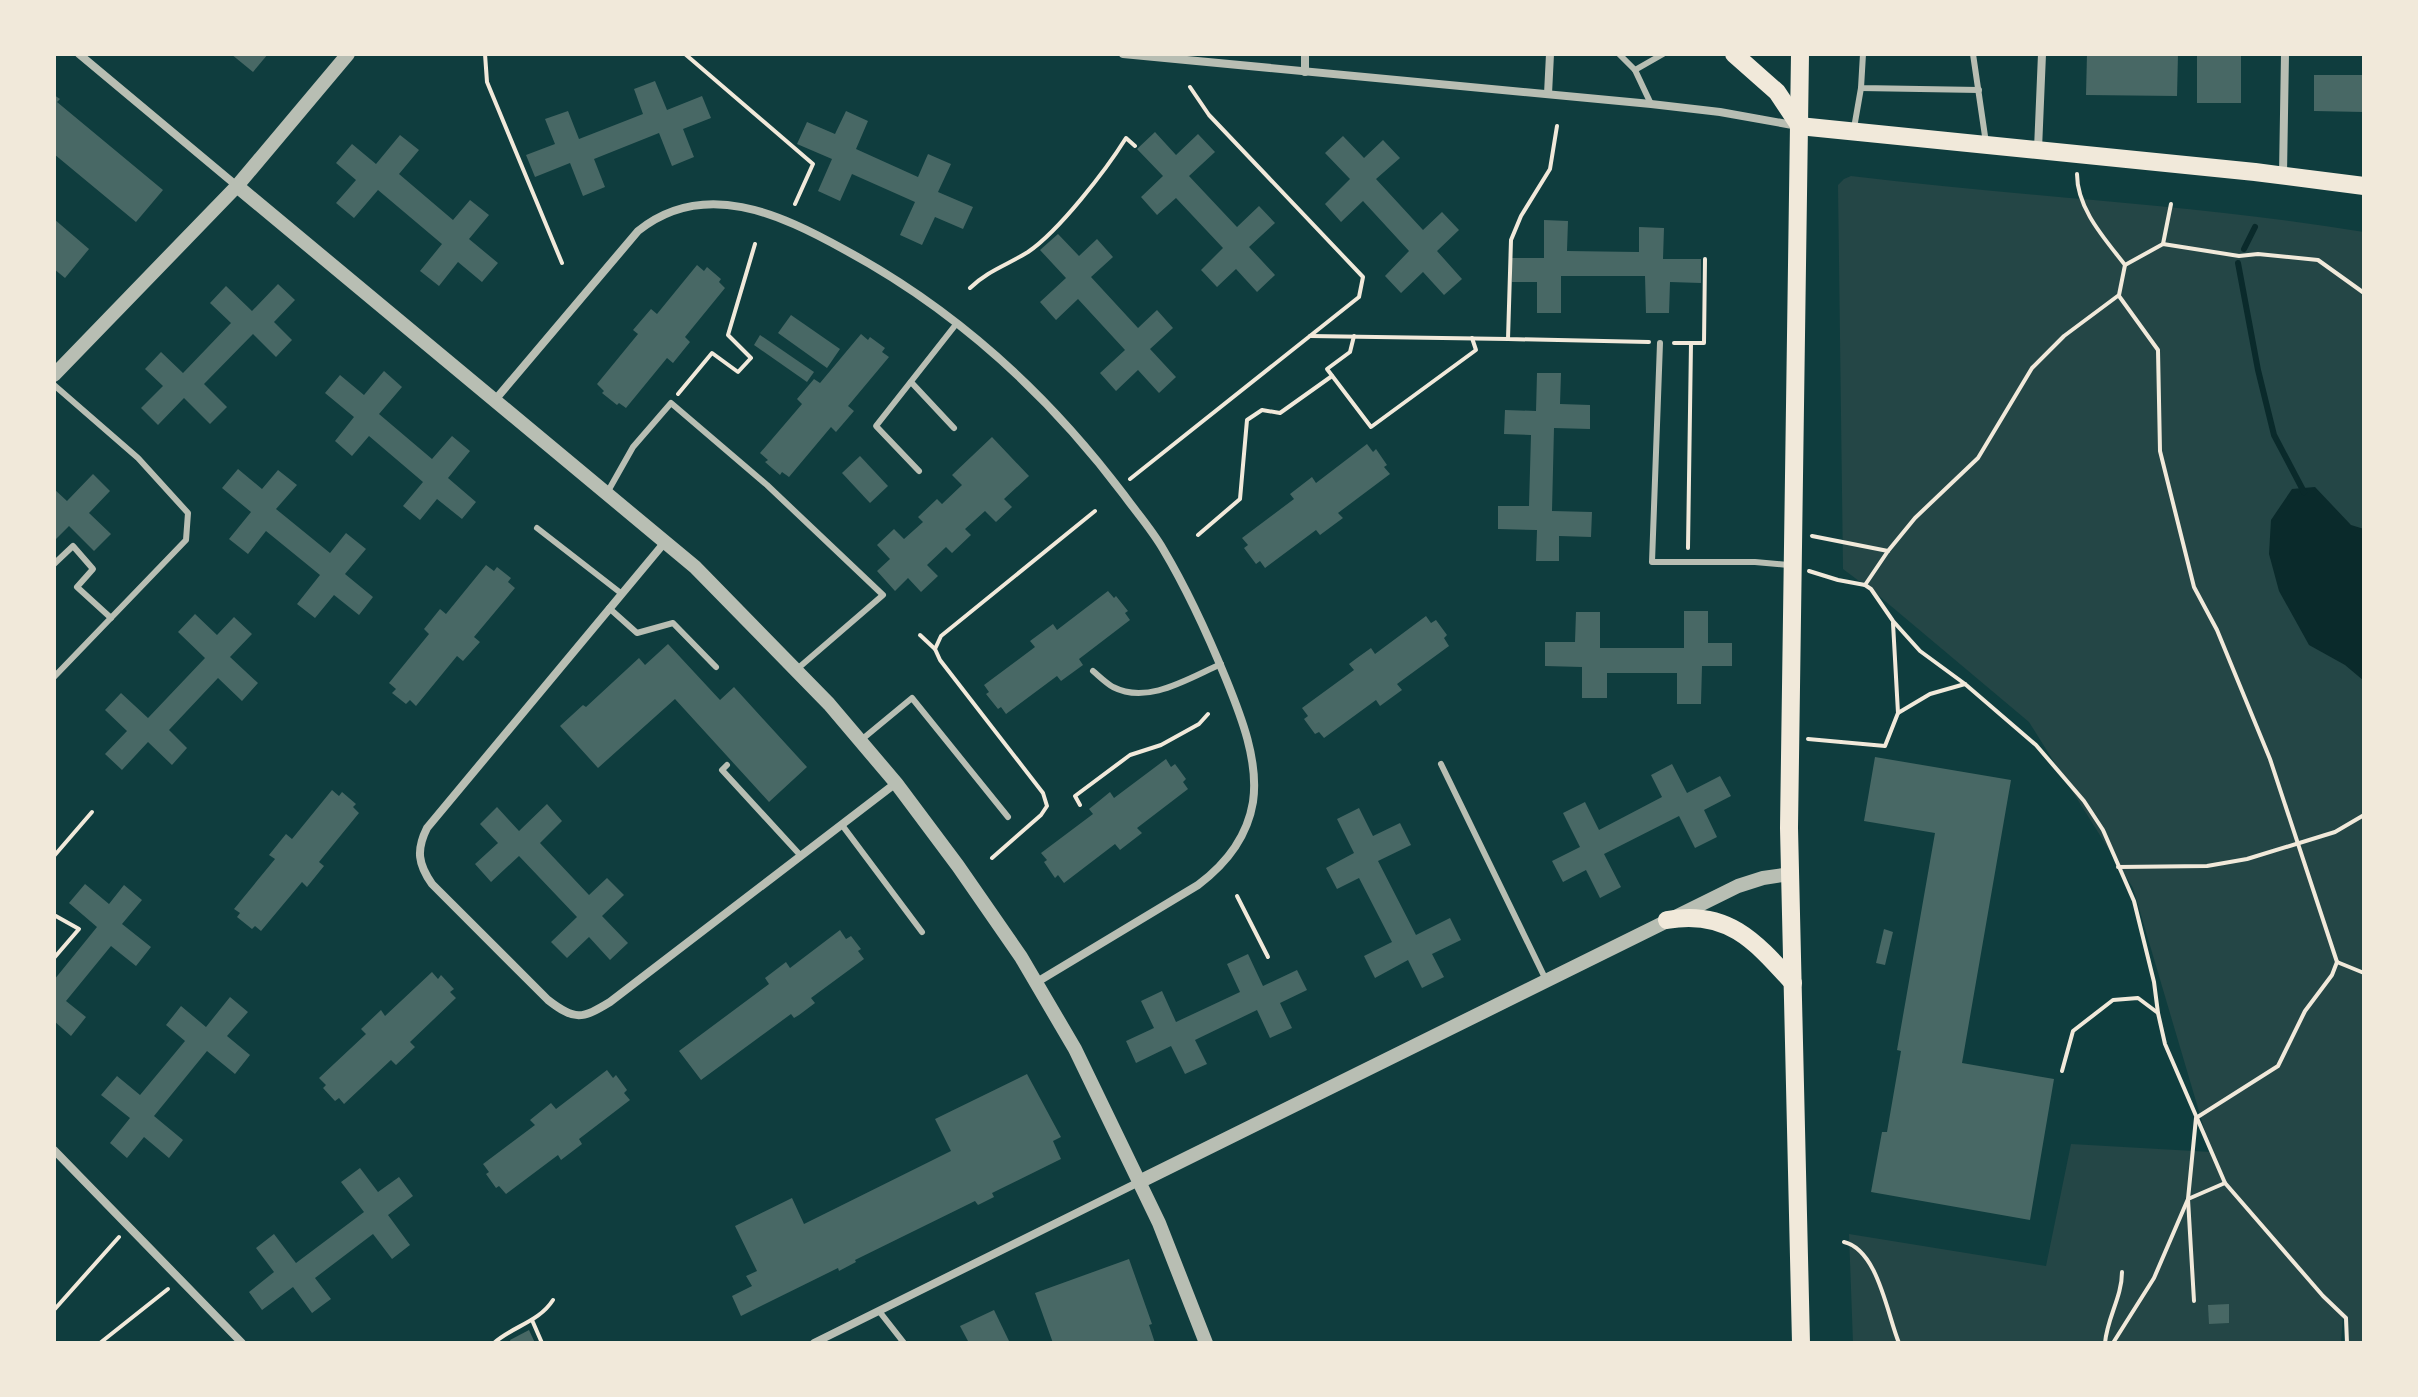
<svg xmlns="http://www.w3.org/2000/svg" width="2418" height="1397" font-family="Barlow,sans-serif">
<rect width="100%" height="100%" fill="#0f3d3e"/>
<!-- green -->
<path fill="#244646" d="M1851,176C2022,197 2194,204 2364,232V1343H2347L2343,1315L2341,1343H1853L1849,1234L2046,1266L2071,1144L2211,1152L2133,888L2029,722L1879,596L1843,569L1838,185L1844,179Z"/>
<!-- water -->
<path fill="#0a2a2b" d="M2315,487L2351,525L2364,529V681L2345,665L2309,645L2279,591L2269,554L2271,520L2292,489Z"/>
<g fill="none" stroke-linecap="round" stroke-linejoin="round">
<!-- stream -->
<g stroke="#0a2a2b" stroke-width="6">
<path d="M2244,249L2255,227"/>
<path d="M2238,263L2258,370L2274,435L2304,492"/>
</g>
</g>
<!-- building -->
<g fill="#486865">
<path d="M231,54H268L253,72Z"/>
<path d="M2087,54H2178L2177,96L2086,95Z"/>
<rect x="2197" y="54" width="44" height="49"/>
<path d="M2314,75H2364V112L2314,111Z"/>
<path d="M655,81L667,110L702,96L711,118L683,129L694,157L672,166L659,133L594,159L605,187L583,196L570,163L535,177L526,155L555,144L545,119L568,111L579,139L643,114L634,89Z"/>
<path d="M54,95L60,99L57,102L163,190L136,222L54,154Z"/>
<path d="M846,111L868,121L856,149L918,177L928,154L951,164L938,192L973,207L963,229L935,217L922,245L900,235L915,202L852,174L840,201L818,191L832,159L797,144L807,122L835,134Z"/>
<path d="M1155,132L1176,155L1198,134L1215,152L1189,176L1237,227L1259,206L1275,223L1249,247L1275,275L1257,292L1236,269L1217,287L1201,270L1223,248L1176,198L1157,215L1141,197L1163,176L1137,149Z"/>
<path d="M400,135L419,150L399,174L453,220L470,200L489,215L469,239L498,263L482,282L458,262L439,286L420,271L442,244L378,190L354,218L336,203L356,180L336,163L352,144L376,164Z"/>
<path d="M1343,136L1364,158L1383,140L1400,158L1376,179L1423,230L1442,212L1459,230L1437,251L1462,279L1444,295L1423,272L1401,293L1385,276L1409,251L1363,201L1341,222L1325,204L1350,179L1325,153Z"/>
<path d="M54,219L89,249L65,278L54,269Z"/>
<path d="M1544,220L1568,221L1567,251L1639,252V227L1664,228L1663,259H1701V283L1670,282L1669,313H1646L1645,276H1561V313H1537V282H1512V258H1544Z"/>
<path d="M1058,234L1079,256L1097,239L1113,257L1091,277L1138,328L1157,310L1173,328L1150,349L1176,377L1159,393L1138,370L1116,391L1100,373L1125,350L1078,299L1056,320L1040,302L1066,278L1040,250Z"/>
<path d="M697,265L704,271L707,267L721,279L719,282L725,288L685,337L690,342L673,363L667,358L626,408L619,403L617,405L602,393L604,391L597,384L638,334L633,330L651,309L657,314Z"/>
<path d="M278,284L295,300L274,322L292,340L276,357L253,334L204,384L227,407L210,424L184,398L158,425L141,408L163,386L145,369L161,352L183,373L231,323L210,303L226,286L252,311Z"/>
<path d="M791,315L840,349L827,368L778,333Z"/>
<path d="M861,334L868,340L870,337L885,348L882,352L889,357L848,406L854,411L836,432L831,427L789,477L782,472L780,475L765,462L768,460L760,453L802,404L797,399L814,379L820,383Z"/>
<path d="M760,335L814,372L807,382L754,345Z"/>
<path d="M384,371L402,387L379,414L432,459L452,436L470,451L448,478L476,502L462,519L437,499L420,520L403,506L423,482L369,436L352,456L335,441L354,417L325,393L340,375L364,395Z"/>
<path d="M1537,373H1561L1560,404L1590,405V429L1554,428L1552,511L1592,512L1591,537L1559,536V561H1536L1537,530L1498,529V506H1529L1531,435L1504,434L1505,410L1536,411Z"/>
<path d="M992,437L1029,476L1004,499L1012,507L996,522L985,511L965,529L971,535L952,553L946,547L927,565L938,576L921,592L908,578L895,591L877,571L890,559L877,545L894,529L904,539L923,522L918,517L937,499L942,504L962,485L952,475Z"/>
<path d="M1367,444L1373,452L1376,449L1387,465L1384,467L1390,474L1338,513L1343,518L1320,535L1316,530L1265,568L1260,561L1256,564L1244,548L1248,545L1242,538L1294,499L1290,494L1312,477L1316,483Z"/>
<path d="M860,456L888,486L870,503L842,473Z"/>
<path d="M238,469L262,489L278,470L297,485L276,509L330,553L346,533L366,549L345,574L373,597L359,615L334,595L315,618L297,604L320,575L266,531L248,554L229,539L251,512L222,488Z"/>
<path d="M93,474L110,491L89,513L111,534L94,551L69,526L54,541V489L67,501Z"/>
<path d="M486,565L494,571L497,567L511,578L508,582L515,588L474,637L480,642L463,661L457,656L416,706L410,700L406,704L392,693L396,689L389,683L429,634L424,629L440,609L446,614Z"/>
<path d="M1108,591L1114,598L1116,596L1128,611L1125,613L1130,620L1079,659L1083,665L1061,681L1057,676L1006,714L1001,707L998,709L986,694L989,692L984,685L1035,647L1030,641L1053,624L1057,630Z"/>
<path d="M1684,611H1708V643H1732V666H1702L1701,704H1677V673H1607V698H1582V667L1545,666V642H1575L1576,612H1600V648H1684Z"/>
<path d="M195,614L217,635L234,617L252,634L230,657L258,683L242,701L218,678L169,730L187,748L172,765L148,742L122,770L105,754L127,731L105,710L121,693L148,718L205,658L178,632Z"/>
<path d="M1426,616L1431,623L1436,620L1447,635L1444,638L1449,646L1397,684L1402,690L1380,706L1376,700L1324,738L1319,732L1315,734L1304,719L1308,716L1302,708L1354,670L1349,664L1357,658L1371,648L1375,654Z"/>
<path d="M668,644L720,700L734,687L807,767L769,802L675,699L598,768L560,726L583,705L586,707L639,658L645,665Z"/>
<path d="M1875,757L2011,780L1962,1063L2054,1079L2030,1220L1871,1192L1882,1132H1887L1901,1051L1897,1050L1935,833L1864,821Z"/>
<path d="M1166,759L1171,767L1175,764L1186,779L1183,782L1188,789L1137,828L1142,833L1120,850L1115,844L1064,883L1058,875L1055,878L1044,862L1047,860L1041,853L1093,814L1089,809L1099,801L1110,792L1114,798Z"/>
<path d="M1672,764L1687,793L1720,776L1731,796L1704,810L1717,837L1695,848L1679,816L1604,854L1621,887L1600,898L1586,870L1563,882L1552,861L1580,847L1563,813L1585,802L1599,830L1662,797L1651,775Z"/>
<path d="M332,790L339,796L342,792L356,804L353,807L359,813L319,862L324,866L307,887L302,882L261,931L255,926L252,929L237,917L240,913L234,909L275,859L269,855L286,834L292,839Z"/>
<path d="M547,804L562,821L540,843L589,895L607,878L624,895L602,916L628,943L610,960L589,937L567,958L551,942L577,917L519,856L491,882L475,864L498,843L480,824L497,807L519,831Z"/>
<path d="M1359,808L1373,836L1400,823L1411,845L1378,861L1416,935L1450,918L1461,940L1432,954L1444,977L1422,988L1408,960L1375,978L1364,956L1392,942L1359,878L1337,889L1326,868L1354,853L1337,819Z"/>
<path d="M85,884L109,904L124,885L142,900L122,924L151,947L136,966L111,946L66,1001L86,1017L71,1036L54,1021V980L97,927L69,903Z"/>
<path d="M1884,929L1893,932L1885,965L1876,963Z"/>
<path d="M840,930L846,939L851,936L861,949L858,951L864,959L811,998L815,1003L799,1015L794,1018L791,1014L701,1080L679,1051L769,984L765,978L786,962L790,968Z"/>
<path d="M1248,954L1263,986L1297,970L1307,990L1280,1003L1292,1028L1270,1038L1257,1010L1195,1040L1207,1064L1185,1074L1171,1046L1136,1063L1126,1041L1154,1028L1141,1001L1162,991L1176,1022L1240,992L1227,964Z"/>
<path d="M432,972L438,979L441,975L454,989L450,992L456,998L410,1042L415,1047L396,1065L391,1060L344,1104L339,1098L335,1101L323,1088L326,1085L319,1078L366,1034L361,1029L381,1010L385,1016Z"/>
<path d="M230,997L248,1012L227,1036L250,1055L235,1074L207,1051L154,1116L183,1140L169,1158L144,1137L127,1158L110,1143L130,1118L101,1095L117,1076L140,1095L185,1041L166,1025L181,1006L206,1027Z"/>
<path d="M607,1070L613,1078L616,1075L627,1090L624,1093L630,1100L579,1139L582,1144L561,1160L558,1155L506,1194L499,1186L496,1188L486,1174L489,1172L483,1164L535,1125L530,1120L551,1103L556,1109Z"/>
<path d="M1027,1074L1061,1137L1053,1141L1061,1159L992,1193L994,1197L978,1205L975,1201L855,1260L856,1262L839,1271L838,1268L741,1316L732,1296L752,1286L746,1276L757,1271L735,1226L792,1198L804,1224L951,1151L935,1119Z"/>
<path d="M360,1168L378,1192L399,1177L413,1196L388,1215L410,1245L392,1259L373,1234L315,1278L331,1299L312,1313L293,1287L262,1310L249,1292L274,1272L256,1248L274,1234L296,1263L364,1212L341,1182Z"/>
<path d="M1129,1259L1152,1324L1149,1325L1155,1343H1053L1035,1293Z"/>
<path d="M2229,1304V1323L2209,1324L2208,1305Z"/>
<path d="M994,1310L1010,1343H969L960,1326Z"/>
<path d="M529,1330L535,1343H511L510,1340Z"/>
</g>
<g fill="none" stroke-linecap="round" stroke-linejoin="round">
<!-- path -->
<g stroke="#f1e9da" stroke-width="4">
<path d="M485,54L487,82L562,263"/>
<path d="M685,54L813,164L795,204"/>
<path d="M1557,126L1550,169L1521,216L1511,240L1508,339L1649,342"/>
<path d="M2077,174C2077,209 2105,239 2125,265L2119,295L2064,336L2032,368L1978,458L1915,518L1888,551L1865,585L1871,589L1893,621L1920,651L1965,684L2036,745L2084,801L2103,830L2134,901L2154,982L2158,1013"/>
<path d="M2163,244L2171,204"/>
<path d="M2125,265L2163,244L2239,256L2258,254L2318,260L2364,293"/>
<path d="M970,288C987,271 1009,264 1028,252C1059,231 1106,170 1126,138L1135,146"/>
<path d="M2119,296L2158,350L2160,451L2194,587L2217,630L2270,759L2337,962"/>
<path d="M1310,336L1508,339"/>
<path d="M1354,336L1350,352L1327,369L1371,427L1476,350L1472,338"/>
<path d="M1674,343H1704L1705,259"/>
<path d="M678,394L712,353L738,372L751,358L728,335L755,244"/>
<path d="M1130,479L1359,297L1363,277L1209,115L1190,87"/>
<path d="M1198,535L1240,499L1247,420L1262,410L1280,413L1332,376"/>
<path d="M1812,536L1888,551"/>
<path d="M1688,548L1691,343"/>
<path d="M1809,571L1838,580L1865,585"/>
<path d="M1893,623L1898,713"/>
<path d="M920,635L935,649"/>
<path d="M1808,739L1885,746L1898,713L1930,694L1965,684"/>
<path d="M1080,805L1075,796L1130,755L1161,745L1199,724L1208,714"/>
<path d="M54,856L92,812"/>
<path d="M992,858L1041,815L1047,806L1043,793L940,660L935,649L941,636L1095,511"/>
<path d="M2118,867L2207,866L2247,859L2335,832L2364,815"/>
<path d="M1237,896L1268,957"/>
<path d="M54,915L79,929L54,958"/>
<path d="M2337,962L2364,973"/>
<path d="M2062,1071L2073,1031L2113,1000L2138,998L2158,1013L2165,1044L2225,1183"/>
<path d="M1844,1242C1878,1250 1887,1314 1899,1343"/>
<path d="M2194,1301L2188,1199L2225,1183L2323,1296L2346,1318L2347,1343"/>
<path d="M54,1310L119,1237"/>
<path d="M532,1320L542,1343"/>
<path d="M100,1343L168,1289"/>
<path d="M494,1343C513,1326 539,1322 553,1300"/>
<path d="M2105,1343C2107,1318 2122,1297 2122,1272"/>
<path d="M2113,1343L2154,1278L2188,1199L2196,1118L2278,1066L2305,1011L2332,975L2337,962"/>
</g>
<!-- service -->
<g stroke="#b8beb3" stroke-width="6">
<path d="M1619,54L1635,70L1651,104"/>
<path d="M1863,54L1861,88L1979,90"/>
<path d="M1973,54L1986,143"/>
<path d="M1635,70L1663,54"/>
<path d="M1854,128L1861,88"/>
<path d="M1660,343L1652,562H1755L1788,565"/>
<path d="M911,382L954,428"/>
<path d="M54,385L138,458L188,513L186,540L54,677"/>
<path d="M919,471L876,426L957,323"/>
<path d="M607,493L633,447L671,403L767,485L883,595L796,670"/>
<path d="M537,528L622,594"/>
<path d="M54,564L73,546L93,569L77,587L111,618"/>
<path d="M609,608L637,633L673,623L716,667"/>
<path d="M1093,671C1099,676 1106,683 1113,687C1148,705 1189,678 1221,664"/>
<path d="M860,741L912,698L1008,817"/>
<path d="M1441,764L1546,980"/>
<path d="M727,765L722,770L801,856"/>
<path d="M842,825L922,932"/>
<path d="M879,1311L904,1343"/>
</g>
<!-- minor -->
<g stroke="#b8beb3" stroke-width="8">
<path d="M79,54L237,186"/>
<path d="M1123,54L1651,104L1720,112L1798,126"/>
<path d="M1305,72V54"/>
<path d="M1548,94L1550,54"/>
<path d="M2038,149L2042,54"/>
<path d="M2283,174L2285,54"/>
<path d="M495,400L638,231C704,178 780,214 845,250C956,310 1048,394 1124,495C1137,513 1152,530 1163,549C1188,591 1208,635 1226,679C1241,716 1259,761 1253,802C1247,838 1226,864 1198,885L1037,982"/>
<path d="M665,542L427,828C416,850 418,864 432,884L548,1000C575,1021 582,1019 610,1002L896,783"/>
<path d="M54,1150L242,1343"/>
<path d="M814,1343L1139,1182"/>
</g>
<!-- tertiary -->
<g stroke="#b8beb3" stroke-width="14">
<path d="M237,186L695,567L829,704L896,783L958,866L1021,957L1075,1049L1159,1223L1206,1343"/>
<path d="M54,375L237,186L348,54"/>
<path d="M1139,1182L1738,886L1763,878L1790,874"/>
</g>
<!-- primary -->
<g stroke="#f1e9da" stroke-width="18">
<path d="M1734,54L1777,92L1799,125"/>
<path d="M1800,54L1789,828L1801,1343"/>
<path d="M1799,126L2255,172L2364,186"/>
<path d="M1667,920C1728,909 1756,942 1793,983"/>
</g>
</g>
<!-- border -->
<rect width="2418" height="1397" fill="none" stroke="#f1e9da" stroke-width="112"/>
</svg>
